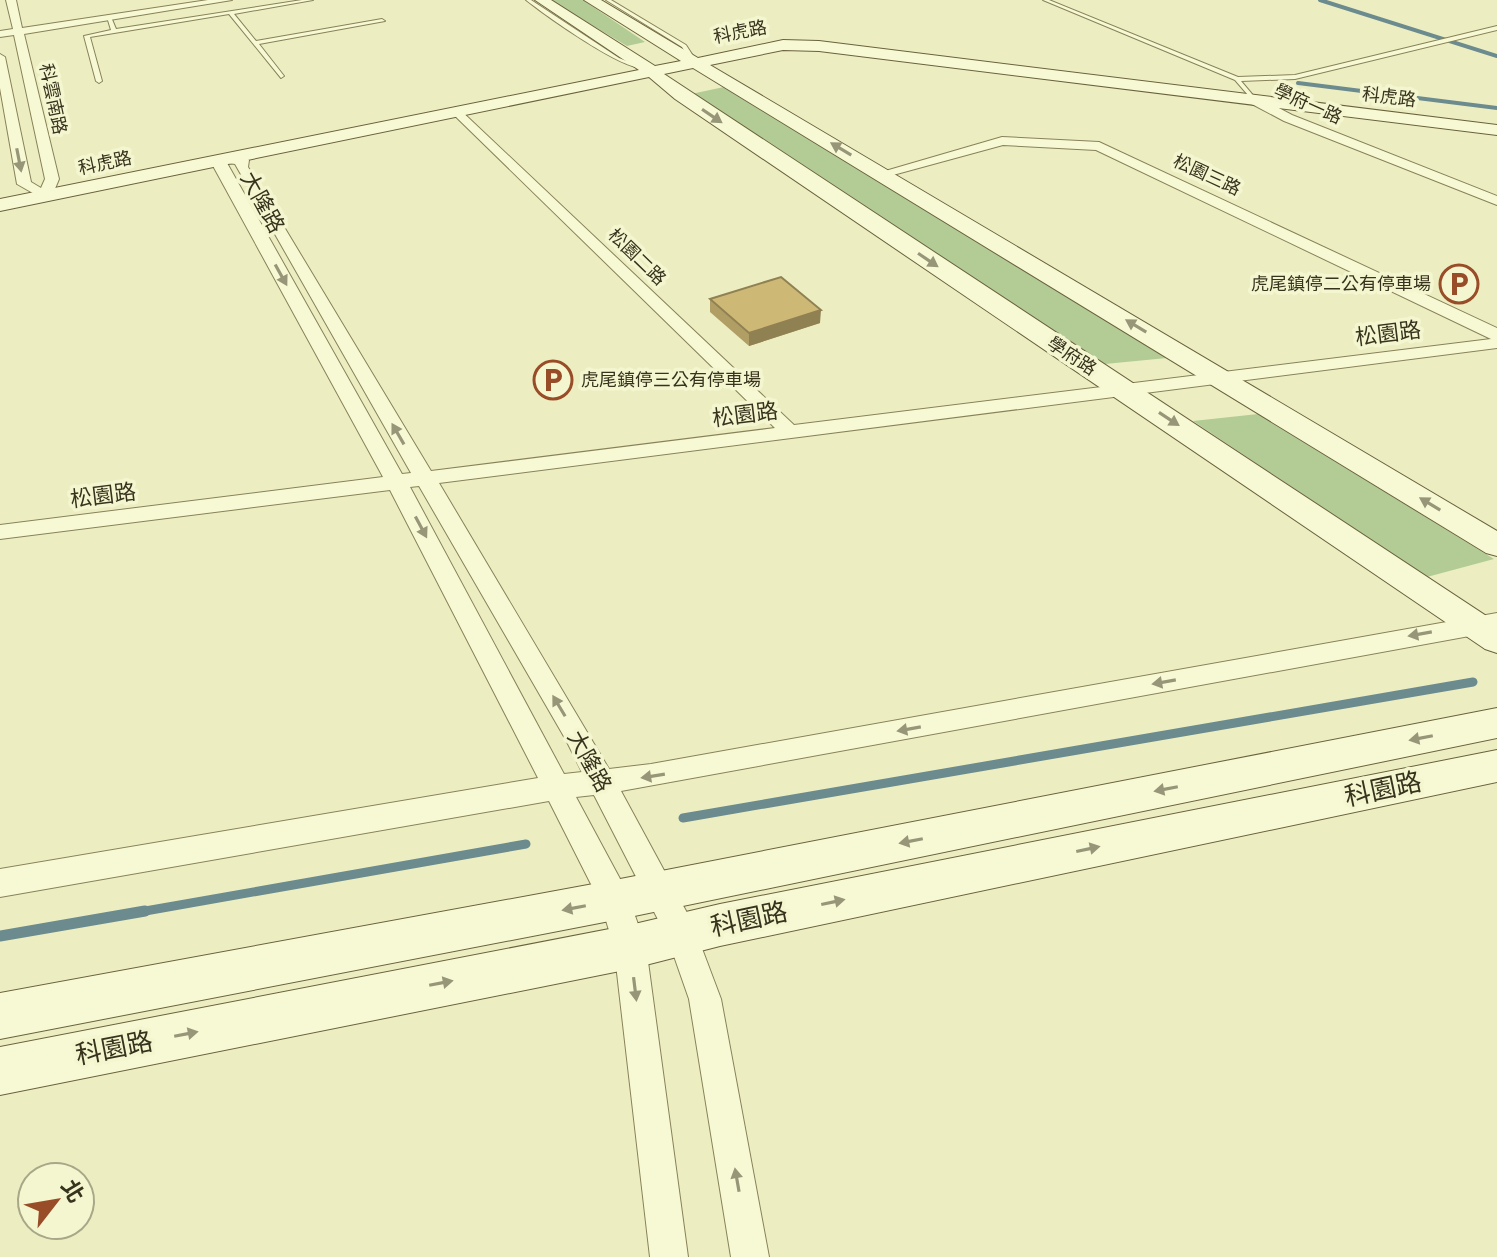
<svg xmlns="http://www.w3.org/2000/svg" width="1497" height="1257" font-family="Merriweather,'Noto Sans TC',serif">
<rect width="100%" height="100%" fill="#eceec1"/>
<!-- green -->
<g fill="#b3cc95">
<path d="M550,0H583L645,42L627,46Z"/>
<path d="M724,87L1167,358L1105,364L691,94Z"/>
<path d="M1258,414L1494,559L1427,577L1193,421Z"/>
</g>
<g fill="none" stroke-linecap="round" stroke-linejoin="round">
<!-- stream-far2 -->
<g stroke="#6b8b8f" stroke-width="4">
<path d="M1320,0L1497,56"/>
<path d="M1298,83L1497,108"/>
</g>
<!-- stream-far1 -->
<g stroke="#6b8b8f" stroke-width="9">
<path d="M683,818L1473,682"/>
<path d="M134,913L526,844"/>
</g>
<!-- stream -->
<path stroke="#6b8b8f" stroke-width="11" d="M0,936L145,911"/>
<!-- lane casing -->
<g stroke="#888258" stroke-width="2">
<g id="lane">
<path d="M302,0H313L234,14L256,41L382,19L385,21L259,44L284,76L281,78L229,14L90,37L102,81L99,83L96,81L84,36L111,30L107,17H111L116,29Z"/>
<path d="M526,0H531L619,58L644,68C623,71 545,15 526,0Z"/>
<path d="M606,0H611L686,45L697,62L692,63L682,47Z"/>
<path d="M1043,0H1049L1238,77L1295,75L1497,26V30L1295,79L1241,81L1257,100L1254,102L1235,80Z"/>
</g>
</g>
<!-- street casing -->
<g stroke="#888258" stroke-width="2">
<g id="street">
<path d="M6,0H16L22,28L208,0H232L24,34L59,179L52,196L45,200L17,184L0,88V54L5,57L31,182L41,188L45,179L14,35L0,37V31L13,29Z"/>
<path d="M1250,97H1258L1292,115L1497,196V205L1284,121L1250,103Z"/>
<path d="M457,107L794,425L1491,339L1096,150L1003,145L882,178L875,174L1002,137L1099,142L1497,328V348L439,483L609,769L651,764L1497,613V631L621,791L692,922L721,999L769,1257H731L689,999L668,939L594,795L576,797L626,890L646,947L688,1257H650L614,947L601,904L549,801L0,897V869L538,778L390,490L0,539V525L383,477L212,164L218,156H242L249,160L248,167L431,471L775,428L453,114L451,111ZM227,163L235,164L411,473L402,474ZM419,486L566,740L582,772L564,774L410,487Z"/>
</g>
</g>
<!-- secondary casing -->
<g stroke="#6a623c" stroke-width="2">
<g id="secondary">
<path d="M535,0H551L655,66L681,61L584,0H601L698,58L783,40L819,41L1497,125V135L819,51L783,50L710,65L1497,531V556L1486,553L693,68L664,74L1497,623V653L1485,649L675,99L649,77L0,211V199L639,70Z"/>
<path d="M1497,708V738L615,920L0,1039V993L615,880Z"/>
<path d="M1497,750V782L720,946L630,969L0,1095V1047L630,925L720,904Z"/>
</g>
</g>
<!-- lane -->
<use href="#lane" fill="#f7f9d4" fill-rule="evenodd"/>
<!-- street -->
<use href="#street" fill="#f7f9d4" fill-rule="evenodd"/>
<!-- secondary -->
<use href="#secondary" fill="#f7f9d4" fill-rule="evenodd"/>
</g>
<!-- wall -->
<path fill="#b09e65" d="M710,299L820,323L749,346L710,312Z"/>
<!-- shaded-wall -->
<path fill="#908153" d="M821,310L820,323L749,346V333Z"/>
<!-- building -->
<path fill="#cdb876" stroke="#908153" stroke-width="2" d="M781,277L821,310L749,333L710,299Z"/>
<!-- one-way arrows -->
<defs><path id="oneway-solid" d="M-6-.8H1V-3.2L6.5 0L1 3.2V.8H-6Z" transform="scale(2)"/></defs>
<g fill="#979678">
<use href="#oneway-solid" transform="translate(712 116) rotate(34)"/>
<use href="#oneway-solid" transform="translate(841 149) rotate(-149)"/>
<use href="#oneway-solid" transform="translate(19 160) rotate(79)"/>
<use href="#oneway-solid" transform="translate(928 260) rotate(34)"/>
<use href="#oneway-solid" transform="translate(281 275) rotate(61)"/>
<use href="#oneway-solid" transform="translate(1136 326) rotate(-149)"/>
<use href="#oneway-solid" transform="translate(1169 419) rotate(33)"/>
<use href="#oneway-solid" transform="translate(398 434) rotate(-120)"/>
<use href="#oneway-solid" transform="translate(1430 504) rotate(-149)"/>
<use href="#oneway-solid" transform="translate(421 527) rotate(62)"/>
<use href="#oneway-solid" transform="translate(1420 634) rotate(170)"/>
<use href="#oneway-solid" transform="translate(1164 682) rotate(170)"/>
<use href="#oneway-solid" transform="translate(559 706) rotate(-121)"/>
<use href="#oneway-solid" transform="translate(909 729) rotate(170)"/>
<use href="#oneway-solid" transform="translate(1421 738) rotate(169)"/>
<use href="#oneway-solid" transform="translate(653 776) rotate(171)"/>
<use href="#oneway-solid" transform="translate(1166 789) rotate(169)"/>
<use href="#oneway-solid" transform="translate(911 841) rotate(169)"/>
<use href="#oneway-solid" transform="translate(1088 849) rotate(-12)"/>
<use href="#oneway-solid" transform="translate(833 902) rotate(-12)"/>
<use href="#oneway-solid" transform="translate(574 908) rotate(169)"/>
<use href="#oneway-solid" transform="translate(441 983) rotate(-11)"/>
<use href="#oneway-solid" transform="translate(635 989) rotate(83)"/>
<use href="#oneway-solid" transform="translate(186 1034) rotate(-11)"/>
<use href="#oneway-solid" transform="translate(737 1180) rotate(-100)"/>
</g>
<!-- icons -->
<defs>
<g id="parking-ring" transform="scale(2)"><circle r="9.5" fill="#f4f6d0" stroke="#984d28" stroke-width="1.5"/><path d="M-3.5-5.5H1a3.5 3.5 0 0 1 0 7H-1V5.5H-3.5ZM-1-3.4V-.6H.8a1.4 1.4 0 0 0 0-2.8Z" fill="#984d28"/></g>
</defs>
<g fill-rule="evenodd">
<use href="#parking-ring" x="1459" y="284"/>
<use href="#parking-ring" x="553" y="380"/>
</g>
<g text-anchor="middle" stroke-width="7" stroke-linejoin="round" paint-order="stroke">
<!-- far-street labels -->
<g font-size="18" fill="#37331d" stroke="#f4f6d0">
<text transform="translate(740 32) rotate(-11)" y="6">科虎路</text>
<text transform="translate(1389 97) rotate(7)" y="6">科虎路</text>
<text transform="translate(53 99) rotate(78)" y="6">科雲南路</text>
<text transform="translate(1308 104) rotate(24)" y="6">學府一路</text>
<text transform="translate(105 163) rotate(-12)" y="6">科虎路</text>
<text transform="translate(1207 175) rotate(25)" y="6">松園三路</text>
<text transform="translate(637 257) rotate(44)" y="6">松園二路</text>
<text transform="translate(1072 356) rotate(33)" y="6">學府路</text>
</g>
<!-- far-poi labels -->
<g font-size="18" fill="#37331d" stroke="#f4f6d0" text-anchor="end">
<text x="1431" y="290">虎尾鎮停二公有停車場</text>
<text x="581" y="386" text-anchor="start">虎尾鎮停三公有停車場</text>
</g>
<!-- street labels -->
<g font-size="22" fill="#37331d" stroke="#f4f6d0">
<text transform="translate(263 202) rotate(61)" y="8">大隆路</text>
<text transform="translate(1388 333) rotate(-7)" y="8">松園路</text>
<text transform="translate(745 414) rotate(-7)" y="8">松園路</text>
<text transform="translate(103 495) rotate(-7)" y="8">松園路</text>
<text transform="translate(590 761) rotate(61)" y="8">大隆路</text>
</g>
<!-- near-street labels -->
<g font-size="26" fill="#37331d" stroke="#f4f6d0">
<text transform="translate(1383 789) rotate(-12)" y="9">科園路</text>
<text transform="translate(749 919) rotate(-12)" y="9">科園路</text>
<text transform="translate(114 1048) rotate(-11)" y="9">科園路</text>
</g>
</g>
<!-- north arrow -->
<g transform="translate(56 1201) rotate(59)"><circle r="38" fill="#f4f6d0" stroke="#a8a888" stroke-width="2"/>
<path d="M0-6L14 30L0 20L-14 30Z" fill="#984d28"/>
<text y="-12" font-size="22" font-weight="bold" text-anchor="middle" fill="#37331d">北</text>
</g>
</svg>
